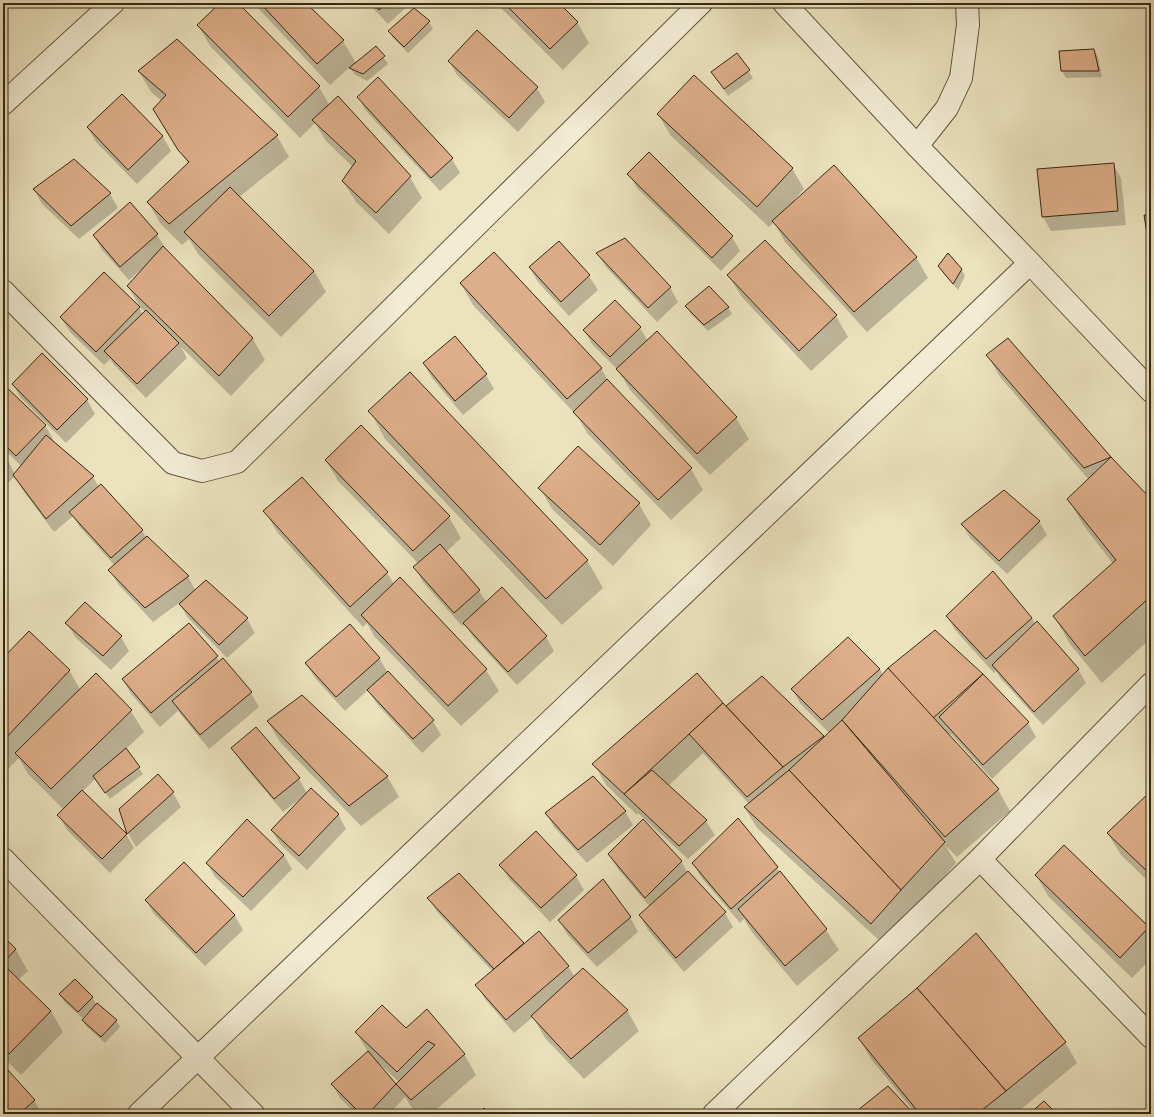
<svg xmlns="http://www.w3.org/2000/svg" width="1154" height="1117" font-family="'Old Standard TT',serif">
<rect width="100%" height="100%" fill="#ebe2be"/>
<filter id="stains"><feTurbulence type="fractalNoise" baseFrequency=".005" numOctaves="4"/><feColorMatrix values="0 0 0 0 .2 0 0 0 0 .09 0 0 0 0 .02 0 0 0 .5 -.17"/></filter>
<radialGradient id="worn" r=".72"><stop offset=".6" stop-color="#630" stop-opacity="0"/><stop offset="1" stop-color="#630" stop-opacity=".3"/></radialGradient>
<!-- shadow -->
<g fill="#0003" fill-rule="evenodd">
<path d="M221,3H236L319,87L330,106L410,177L422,198L389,234L356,202L343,181L353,167L326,141L315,123L300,138L210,46L198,25Z"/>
<path d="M253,3H304L343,41L356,63L376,47L388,64L367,81L354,74L350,67L330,85Z"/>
<path d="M368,3H411L388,24Z"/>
<path d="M496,3H558L577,22L589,43L563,70Z"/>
<path d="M414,9L429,22L433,29L408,53L393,38L389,32Z"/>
<path d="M477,31L537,88L545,102L518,132L457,75L449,61Z"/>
<path d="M177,40L277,136L289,157L239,197L314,271L326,292L281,337L198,254L189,239L182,245L160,223L148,202L188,164L167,130L162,101L151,92L139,71Z"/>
<path d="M1094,50L1098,57L1102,77L1066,78L1062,71L1060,52Z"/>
<path d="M737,54L753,78L728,96L712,72Z"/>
<path d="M122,95L163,137L171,151L137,184L96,142L88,128Z"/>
<path d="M358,97L452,159L460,173L440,191L366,111Z"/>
<path d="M658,114L792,168L804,189L794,200L795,201L916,257L928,278L867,332L785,242L774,222L769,227L670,135Z"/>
<path d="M649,154L732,237L740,251L721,271L637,188L629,174Z"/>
<path d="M74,160L110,194L118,208L79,239L42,204L34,190Z"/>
<path d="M1113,164L1121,178L1126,225L1051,231L1043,217L1038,170Z"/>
<path d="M130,204L157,235L166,249L165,250L253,339L265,360L231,396L181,347L187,358L146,398L114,365L110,359L104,365L70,332L61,318L139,307L143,315L145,312L140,307L128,286L143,270L142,269L129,280L102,250L94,235Z"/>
<path d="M765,241L836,316L848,337L811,371L741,296L729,276Z"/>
<path d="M559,242L589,276L598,290L569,316L538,282L530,268Z"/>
<path d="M598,254L670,287L678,302L657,322L606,267Z"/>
<path d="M939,266L961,269L965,276L958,290L943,273Z"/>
<path d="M461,284L601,368L610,384L691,469L703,490L671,520L587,433L578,417L473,305Z"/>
<path d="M687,306L728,307L732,314L708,331L690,313Z"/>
<path d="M640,328L648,341L657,333L736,418L749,439L710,475L630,390L618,370L592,344L584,330Z"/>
<path d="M1008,339L1110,458L1151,501V638L1102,683L1070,644L1054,616L1113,564L1084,526L1068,499L1089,480L1000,377L988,356Z"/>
<path d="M42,355L87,400L95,414L66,443L21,398L13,384Z"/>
<path d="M424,364L486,375L494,389L463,415L432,378Z"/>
<path d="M3,385L45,425L53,439L52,441L93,477L99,487L142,530L146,538L188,577L196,591L247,619L255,633L227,658L188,618L179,603L153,622L118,584L110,570L115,566L79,526L73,516L54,532L22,489L15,476L3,488V457L8,461L15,474L21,466L3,448Z"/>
<path d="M370,411L587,560L603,588L562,625L385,439Z"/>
<path d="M326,460L449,517L461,538L446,552L479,591L487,603L502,589L546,637L554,651L517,685L473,637L465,624L462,626L423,582L415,568L419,564L338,481Z"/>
<path d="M302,478L387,573L394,584L400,579L486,670L499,691L461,726L374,636L367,623L363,627L277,532L265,511Z"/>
<path d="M540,488L639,504L651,525L613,566L552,509Z"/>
<path d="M1039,521L1047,535L1007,574L970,538L962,524Z"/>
<path d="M85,603L121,637L129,651L111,670L75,637L67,623Z"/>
<path d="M947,616L1032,618L1035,624L1078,669L1086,683L1043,725L1001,679L996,671L994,673L955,630Z"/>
<path d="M189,624L220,662L251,693L259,707L209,749L178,711L160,727L131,694L123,680Z"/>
<path d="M935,631L982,675L1028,723L1036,737L992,779L951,734L949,736L998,790L1010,811L957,857L945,845L956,863L883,944L757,828L745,808L749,804L703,753L668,786L706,821L715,835L688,859L638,813L637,815L606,785L594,764L726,707L762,677L824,738L829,733L800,703L792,689L880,669L883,675Z"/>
<path d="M379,658L388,673L433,721L441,735L422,753L377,704L368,690L345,711L315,678L306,664Z"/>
<path d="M3,660L69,670L80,689L96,674L131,711L144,732L126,749L143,774L110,799L95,779L82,792L126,834L134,848L110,873L67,830L59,816L64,810L28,774L19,758L8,769L3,765Z"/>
<path d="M268,722L387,776L399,797L361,826L280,742Z"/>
<path d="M233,748L299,779L307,793L338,814L346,829L307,870L280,844L272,830L302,799L301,798L283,812L241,762Z"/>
<path d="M173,793L181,807L136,847L128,833L120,809Z"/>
<path d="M1151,793V884L1121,855L1108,834Z"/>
<path d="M625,811L633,825L587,863L554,827L546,813Z"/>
<path d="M1064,846L1149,928L1151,932V959L1132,978L1048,896L1036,875Z"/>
<path d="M609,854L681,861L687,872L725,913L733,927L684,972L648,930L640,916L650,907L618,869Z"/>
<path d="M284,855L292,869L251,911L215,877L207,863Z"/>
<path d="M693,863L777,868L826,930L839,950L797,986L751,931L744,919L740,923L701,877Z"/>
<path d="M184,864L235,916L243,930L205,966L154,914L146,900Z"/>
<path d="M501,865L576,876L584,890L550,922L509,879Z"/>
<path d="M459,874L524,944L568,966L575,977L627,1010L639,1031L584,1079L545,1038L533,1017L514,1033L485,999L477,985L493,972L437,912L429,898Z"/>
<path d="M630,917L638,932L597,967L567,934L559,920Z"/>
<path d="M3,938L16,950L28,971L18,980L51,1011L63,1032L21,1075L3,1057Z"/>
<path d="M75,980L92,998L97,1005L116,1020L120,1027L105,1043L87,1027L83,1021L91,1012L89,1011L82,1018L64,1001L60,994Z"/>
<path d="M406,1029L464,1054L476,1075L431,1114H418L410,1105L405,1097L389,1114H356L340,1098L332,1084L368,1052L356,1032ZM381,1065L399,1082L396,1085L380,1066Z"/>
<path d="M859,1038L1065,1042L1077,1063L1015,1114H916L871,1059Z"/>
<path d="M3,1074L34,1100L42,1114H9L3,1108Z"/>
</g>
<!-- building -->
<g fill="#ddae89" stroke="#362815">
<path d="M220,3H238L320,86L288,117L197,25Z"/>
<path d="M260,3H306L344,40L317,64Z"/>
<path d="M372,3H387L379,10Z"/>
<path d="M504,3H559L578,22L550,49Z"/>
<path d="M414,8L430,21L404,47L388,31Z"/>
<path d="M477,30L538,87L509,118L448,61Z"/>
<path d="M177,39L278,135L169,224L147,202L189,162L178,150L153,109L166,95L138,71Z"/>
<path d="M376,46L385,56L363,74L349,68Z"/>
<path d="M1094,49L1099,71H1061L1059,51Z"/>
<path d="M737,53L750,70L724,89L711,72Z"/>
<path d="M694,75L793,168L757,207L657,114Z"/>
<path d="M378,77L453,158L431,178L357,97Z"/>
<path d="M122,94L163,136L128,170L87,127Z"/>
<path d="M338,96L411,176L376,213L342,181L356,161L312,120Z"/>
<path d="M649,152L733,236L712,258L627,174Z"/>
<path d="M74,159L111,193L71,226L33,189Z"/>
<path d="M1114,163L1118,211L1042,217L1037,169Z"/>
<path d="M834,165L917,257L854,312L772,221Z"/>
<path d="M230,187L314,271L269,316L184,232Z"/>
<path d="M130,202L158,234L120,267L93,235Z"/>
<path d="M1144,215H1151V259Z"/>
<path d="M625,238L671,287L648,308L596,253Z"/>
<path d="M765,240L837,315L799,351L727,275Z"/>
<path d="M559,241L590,275L561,302L529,267Z"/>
<path d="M163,246L253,338L219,376L127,286Z"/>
<path d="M494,252L602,368L567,399L460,283Z"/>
<path d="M948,253L962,269L953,284L938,266Z"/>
<path d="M104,272L140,307L96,352L60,317Z"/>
<path d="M709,286L729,307L704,325L685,306Z"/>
<path d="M615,300L641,327L610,357L583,330Z"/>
<path d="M146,310L179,343L137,384L104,351Z"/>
<path d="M657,331L737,417L697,454L616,369Z"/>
<path d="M455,336L487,374L455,401L423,363Z"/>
<path d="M1008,338L1111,457L1084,468L986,355Z"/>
<path d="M42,353L88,399L57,430L12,384Z"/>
<path d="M410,372L588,560L546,599L368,411Z"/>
<path d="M607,379L692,468L658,500L573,412Z"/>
<path d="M3,384L46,425L16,456L3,443Z"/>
<path d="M361,425L450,516L413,551L325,460Z"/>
<path d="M46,435L94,476L46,519L13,475Z"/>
<path d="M578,446L640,503L600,545L538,488Z"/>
<path d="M3,455L8,461L3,466Z"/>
<path d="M1111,457L1151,499V596L1085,656L1053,616L1116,560L1067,499Z"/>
<path d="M302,477L388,572L350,607L263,511Z"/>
<path d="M101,484L143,530L111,558L69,512Z"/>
<path d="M1004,490L1040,521L999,561L961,524Z"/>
<path d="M147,536L189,576L145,608L108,570Z"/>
<path d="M440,544L480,590L454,613L413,567Z"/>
<path d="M993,571L1032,618L986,659L946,616Z"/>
<path d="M400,577L487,669L448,706L361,615Z"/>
<path d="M206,580L248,618L219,645L179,604Z"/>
<path d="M502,587L547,636L508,672L463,623Z"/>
<path d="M85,602L122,636L103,656L65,623Z"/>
<path d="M1037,621L1079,669L1034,712L992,665Z"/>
<path d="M189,623L218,656L151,713L122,679Z"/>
<path d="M350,624L380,658L336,697L305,663Z"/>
<path d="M935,630L983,674L932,719L888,668Z"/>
<path d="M29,631L70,670L3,741V658Z"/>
<path d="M848,637L880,669L822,720L791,689Z"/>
<path d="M223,658L252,692L200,735L172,701Z"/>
<path d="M888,668L999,789L945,837L842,720Z"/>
<path d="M388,671L434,720L413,739L367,690Z"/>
<path d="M96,673L132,710L51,789L15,753Z"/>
<path d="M697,673L723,703L624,794L592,764Z"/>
<path d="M983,674L1029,722L983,765L939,717Z"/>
<path d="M762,676L824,736L783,767L726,706Z"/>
<path d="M302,695L388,776L349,806L267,721Z"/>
<path d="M723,703L783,767L747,797L689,734Z"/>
<path d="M842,720L945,842L901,890L789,770Z"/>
<path d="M256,727L300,778L274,799L231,748Z"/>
<path d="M126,748L140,767L105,793L93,776Z"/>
<path d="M652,770L707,820L679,846L624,794Z"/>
<path d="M789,770L901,890L871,924L744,807Z"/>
<path d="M158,774L174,792L127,834L119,809Z"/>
<path d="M593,776L626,811L578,850L545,813Z"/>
<path d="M311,788L339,814L299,856L271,830Z"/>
<path d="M82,790L127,834L102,859L57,815Z"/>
<path d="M1151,791V875L1107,833Z"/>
<path d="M738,818L778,867L731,909L692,863Z"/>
<path d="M247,819L284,855L243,897L206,863Z"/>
<path d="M643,819L682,861L645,898L608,854Z"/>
<path d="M536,831L577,875L541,908L499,865Z"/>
<path d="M1064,845L1149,927L1120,958L1035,875Z"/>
<path d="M184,862L235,915L196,953L145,900Z"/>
<path d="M688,871L726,912L676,958L639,915Z"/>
<path d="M780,871L827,929L785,966L738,909Z"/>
<path d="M459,873L524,943L494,969L427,898Z"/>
<path d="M603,879L631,917L588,953L558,920Z"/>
<path d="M539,931L569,966L506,1020L475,985Z"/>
<path d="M976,933L1066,1042L1006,1091L917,988Z"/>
<path d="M3,936L16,949L3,963Z"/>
<path d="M3,964L51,1011L9,1054L3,1049Z"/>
<path d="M583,968L628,1010L571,1059L531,1016Z"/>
<path d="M75,979L93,997L78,1012L59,994Z"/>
<path d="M917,988L1006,1091L977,1114H920L858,1038Z"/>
<path d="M97,1003L117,1020L101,1037L82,1020Z"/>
<path d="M382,1005L406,1028L427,1009L465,1054L411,1100L396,1084L435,1045L428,1041L397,1072L355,1032Z"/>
<path d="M368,1051L396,1084L368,1114H361L331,1084Z"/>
<path d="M7,1069L35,1100L19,1114H12L3,1104V1073Z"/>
<path d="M888,1086L914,1114H853Z"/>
<path d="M1044,1101L1057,1114H1029Z"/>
<path d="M484,1108L490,1114H477Z"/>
</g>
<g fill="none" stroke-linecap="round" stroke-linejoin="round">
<!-- minor casing -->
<g stroke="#63563f" stroke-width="24">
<g id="minor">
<path d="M784,3L917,146L1030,263L1151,391"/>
<path d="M3,104L113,3"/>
<path d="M917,146L947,108L961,78L968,25L967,3"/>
<path d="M3,291L173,463L202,471L237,462L701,3"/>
<path d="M3,859L253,1114"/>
<path d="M980,859L1151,1037"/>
<path d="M139,1114L1030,263"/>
<path d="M714,1114L980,859L1151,684"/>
</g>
</g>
<!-- minor -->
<use href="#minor" stroke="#f2ecd5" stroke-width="22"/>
</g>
<!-- margin -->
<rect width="1154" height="1117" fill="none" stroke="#ebe2be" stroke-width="16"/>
<rect x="4" y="4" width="1146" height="1109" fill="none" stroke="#362815" stroke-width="2"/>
<rect x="8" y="8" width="1138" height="1101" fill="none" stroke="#362815"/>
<rect width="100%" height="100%" filter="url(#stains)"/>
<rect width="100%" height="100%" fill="url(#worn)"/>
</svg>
